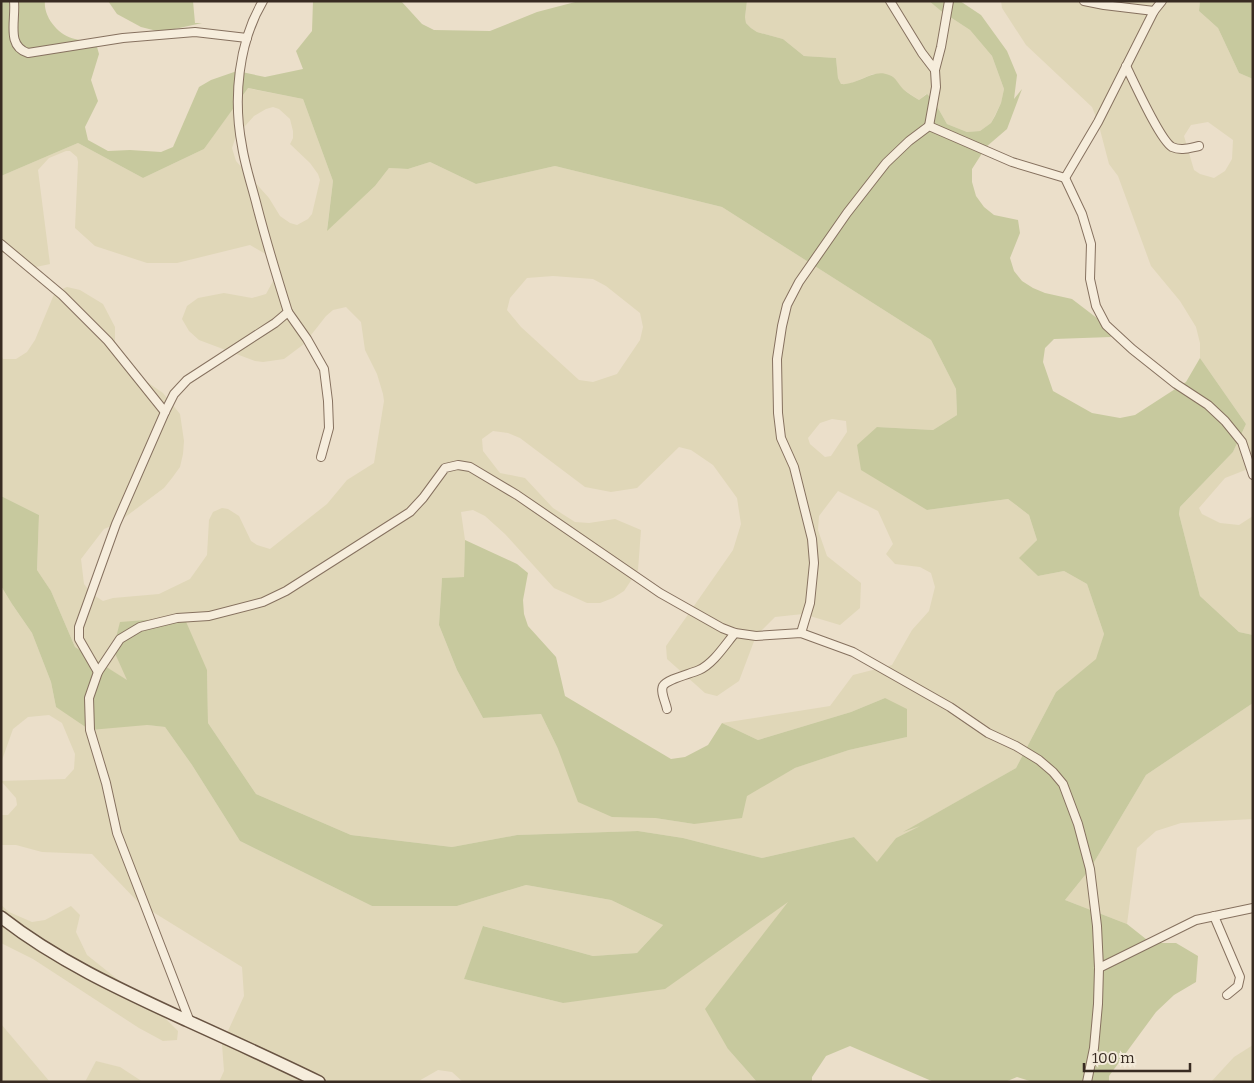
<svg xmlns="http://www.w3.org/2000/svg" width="1254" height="1083" font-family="Bitter,serif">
<rect width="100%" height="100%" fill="#ebdfca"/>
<!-- farmland -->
<g fill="#e0d7b8" fill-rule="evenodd">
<path d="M747,1H929L941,11L970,30L992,56L1004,89L1001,103L991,123L980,131L967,132L947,124L934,101L926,94L919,100L901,88L893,77L873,74L847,85L841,84L838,78L836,58L804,56L783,39L757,32L751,28L746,23L745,17Z"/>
<path d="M1001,1H1200L1199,11L1218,28L1239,73L1253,79V467L1225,478L1199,508L1202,514L1220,523L1239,525L1253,516V635L1239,632L1200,596L1179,514L1180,507L1233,452L1246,424L1200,358V343L1196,327L1180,301L1151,266L1118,176L1109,164L1098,122L1092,107L1026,45L1002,8ZM1208,122L1233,140L1232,159L1225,171L1214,178L1200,174L1194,170L1184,136L1191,125Z"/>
<path d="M247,88L303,99L333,181L327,230L375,186L389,168L408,169L430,162L476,184L555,166L722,207L931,340L956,389L957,415L933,430L877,427L927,510L1008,499L1029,515L1037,540L1020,558L1038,576L1064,571L1087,584L1104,634L1097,659L1056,692L1016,768L907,830L927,823L896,838L877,863L854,837L762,858L683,838L638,831L517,835L452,847L351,835L256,794L208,723L207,670L128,681L75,647L51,591L37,570L39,515L1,496V355L3,359H16L27,352L35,340L55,292L67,287L80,290L103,304L115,327V353L131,371L163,393L180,414L184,441L183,454L180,467L172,478L164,488L116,524L104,529L81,559L84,584L92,594L103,601L113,598L159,594L190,579L207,555L209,520L213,512L222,508L228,509L239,516L251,541L257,545L270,549L327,504L347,480L374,463L384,401L383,394L377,374L365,350L361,322L346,307L333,310L326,316L304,344L284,359L263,362L255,361L199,340L189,331L182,319L187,306L198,298L224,293L252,298L266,294L278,272L274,259L250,245L177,263H147L95,246L75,228L78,162L77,157L70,151H66L49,158L38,170L50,264L36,267L11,253H1V176L78,143L143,178L204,149ZM273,107L279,109L290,119L293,131V138L290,144L310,163L318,174L320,180L312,214L308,219L297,225L290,223L280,216L269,198L236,161L232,148L236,136L254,116L266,109ZM553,276L593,279L606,286L640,313L643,327L640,340L617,374L593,382L579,380L521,327L507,310L510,298L527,278ZM832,419L846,421L847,432L831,456L825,457L810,444L808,438L820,423ZM493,431L508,433L520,438L585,487L611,492L637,488L679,447L691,450L713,465L737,498L741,524L733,550L666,646L667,659L705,693L717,696L739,681L756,636L775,617L803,614L840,625L860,608L861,583L827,556L818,530L819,516L838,491L878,511L893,544L886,554L895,564L920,567L931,573L935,587L929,611L912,630L892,665L853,675L830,706L722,723L758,740L851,712L885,698L907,737L849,750L795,768L694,824L655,818L558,749L541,714L483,718L457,670L439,625L442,578L464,577L465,540L461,512L473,510L485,516L505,534L554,588L587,603H600L613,598L624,591L638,570L641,530L615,519L589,523L575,522L553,508L525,478L500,473L483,451L482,439Z"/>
<path d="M1,586L12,604L32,633L51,682L56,707L147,725L165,727L192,765L240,841L372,906H457L526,885L611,900L663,925L637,953L593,956L484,926L464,979L563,1003L790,901L728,1049L757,1082H463L452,1072L438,1070L417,1082H219L224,1071L222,1044L244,996L242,967L140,904L92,854L42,852L16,845H1V815H8L17,805L16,798L1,781L65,779L74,769L75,754L62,723L49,715L28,717L13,729L1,763Z"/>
<path d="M1253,703V819L1181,823L1156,831L1137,848L1127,924L1065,900L1090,869L1146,775Z"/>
<path d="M1,905L9,912L32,922L45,920L71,906L80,915L76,932L87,955L161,1014L178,1031L177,1040L163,1041L139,1028L33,959L1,943Z"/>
<path d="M1,1024L50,1082H1Z"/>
<path d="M1253,1045V1082H1211L1234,1057Z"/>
<path d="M96,1061L120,1067L143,1082H85Z"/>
</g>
<!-- green -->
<g fill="#c7c99e">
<path d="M1,1H45C43,17 59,36 75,39C81,41 89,40 95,40L99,54L91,80L98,101L85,127L88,140L108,151L130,150L161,152L173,147L199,87L211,80L237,71L265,77L303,69L296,51L312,31L313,1H401L422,24L434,30L490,31L537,12L579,1H747L745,17L746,23L751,28L757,32L783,39L804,56L836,58L838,78L841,84C858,86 872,68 889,75C896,77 898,84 903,89C907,93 913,96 919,100L927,94L934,101L947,124L967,132L980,131L991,123L995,116L1001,103L1004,89L992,56L970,30L941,11L929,1H960L981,15L1007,51L1017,75L1014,99L1022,89L1007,129L986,147L972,169V182L976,196L984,207L994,215L1018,220L1020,233L1010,258L1014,271L1022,281L1033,288L1045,293L1072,299L1106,325L1111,337L1054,339L1045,348L1043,362L1053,391L1092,413L1120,418L1135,415L1186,382L1200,358L1246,424L1233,452L1180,507L1179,514L1200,596L1239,632L1253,635V703L1146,775L1090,869L1065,900L1127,924L1151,943H1176L1198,956L1196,982L1174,995L1156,1012L1109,1076V1082H1033L1017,1077L1005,1082H934L850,1046L826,1056L812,1077V1082H757L728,1049L705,1009L788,902L665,989L563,1003L464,979L483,926L593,956L637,953L663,925L611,900L526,885L457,906H372L240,841L192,765L165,727L147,725L90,730L56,707L51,682L32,633L12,604L1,586V496L39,515L37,570L51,591L75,647L127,680L113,649L120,622L184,617L207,670L208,723L256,794L351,835L452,847L517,835L638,831L683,838L762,858L854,837L877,862L896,838L920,826L903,832L1016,768L1056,692L1096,659L1104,634L1087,584L1064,571L1038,576L1019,558L1037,540L1029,515L1008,499L927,510L861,470L857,445L877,427L933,430L957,415L956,389L931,340L722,207L555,166L476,184L430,162L408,169L389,168L375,186L327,231L333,181L303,99L248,88L204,149L143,178L78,143L1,176Z"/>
<path d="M108,1H193L195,23H202L161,32L141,27L117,14Z"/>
<path d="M1200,1H1253V79L1239,73L1218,28L1199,11Z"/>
<path d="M465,540L517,564L528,573L523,600L524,614L528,626L556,657L565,696L671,759L685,757L708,745L722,723L758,740L851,712L885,698L907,709V737L849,750L795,768L747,796L742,818L694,824L655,818L612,817L578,802L558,749L541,714L483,718L457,670L439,625L442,578L464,577Z"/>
</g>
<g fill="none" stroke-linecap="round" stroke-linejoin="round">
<!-- street casing -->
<g stroke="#86715f" stroke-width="10">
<g id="street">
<path d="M14,1C16,21 6,46 28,53L123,38L195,32L247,38"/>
<path d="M890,1L922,53L935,70L936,87L929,126"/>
<path d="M1084,1L1104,5L1154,11"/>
<path d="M1126,66C1134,82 1160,140 1172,147C1181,151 1189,148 1199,146"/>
<path d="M935,70L941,47L949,1"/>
<path d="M1065,178L1082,214L1091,244L1090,279L1096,306L1106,325L1132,349L1176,384L1208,405L1225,421L1242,442L1253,475"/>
<path d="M1,244L62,295L108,341L165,412"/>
<path d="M288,312L307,339L324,369L328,401L329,428L321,457"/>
<path d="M801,633L810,603L814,563L812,539L794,467L781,438L778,413L777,359L782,326L787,305L799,282L847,213L886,163L909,141L929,126L1012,162L1065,178L1098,122L1154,11L1162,1"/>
<path d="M98,672L79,639V627L116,524L165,412L174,394L187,380L275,323L288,312C277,277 266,241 257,206C252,186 245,166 242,146C233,99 238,43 263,1"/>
<path d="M667,709C666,703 660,692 663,686C667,679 690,674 699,670C713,664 725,645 735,633"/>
<path d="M1214,916L1240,977L1238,986L1227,995"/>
<path d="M1099,968L1196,920L1253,908"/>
<path d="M190,1022L117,833L106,783L90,730L89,698L98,672L120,639L140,627L177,618L209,616L263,602L286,591L410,512L423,498L445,468L458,465L470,467L517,495L660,593L722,628L735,633L756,636L801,633L853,652L950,707L988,733L1016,746L1039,760L1053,772L1063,784L1078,824L1090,869L1097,926L1099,968L1098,1004L1094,1048L1087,1082"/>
</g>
</g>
<!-- secondary casing -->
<g stroke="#685342" stroke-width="14">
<path id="secondary" d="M1,917C57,961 123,991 188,1021C232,1041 276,1061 319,1082"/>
</g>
<!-- street -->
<use href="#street" stroke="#f6eddc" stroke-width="8"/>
<!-- secondary -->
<use href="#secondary" stroke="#f6eddc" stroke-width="11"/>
</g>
<!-- border -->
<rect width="1254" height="1083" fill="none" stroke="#382b22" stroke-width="5"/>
<!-- scale -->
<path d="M1084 1063v8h106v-8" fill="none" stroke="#382b22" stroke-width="2.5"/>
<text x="1092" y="1063" font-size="15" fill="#382b22" stroke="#f3ead9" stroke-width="4" paint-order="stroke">100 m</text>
</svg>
